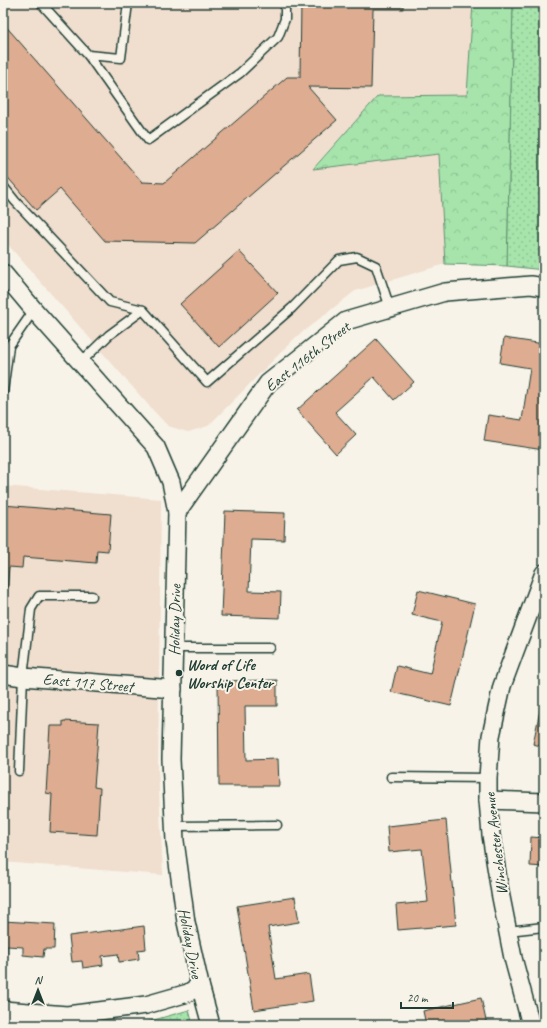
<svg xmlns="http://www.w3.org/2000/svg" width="547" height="1028" font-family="Caveat,sans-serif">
<defs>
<pattern id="grass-dots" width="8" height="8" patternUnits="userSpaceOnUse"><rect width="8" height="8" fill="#a6e4ab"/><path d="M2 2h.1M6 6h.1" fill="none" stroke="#8ec494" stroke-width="1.8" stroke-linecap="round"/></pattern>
<pattern id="forest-crowns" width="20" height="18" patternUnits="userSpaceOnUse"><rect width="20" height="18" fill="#a6e4ab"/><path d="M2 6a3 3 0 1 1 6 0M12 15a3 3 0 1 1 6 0" fill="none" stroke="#8ec494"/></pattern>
</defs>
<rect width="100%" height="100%" fill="#f7f3e8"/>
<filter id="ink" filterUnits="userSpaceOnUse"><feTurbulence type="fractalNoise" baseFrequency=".025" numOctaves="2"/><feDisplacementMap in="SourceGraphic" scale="8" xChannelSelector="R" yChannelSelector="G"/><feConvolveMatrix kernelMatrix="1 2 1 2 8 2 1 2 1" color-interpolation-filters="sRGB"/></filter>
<g filter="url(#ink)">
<!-- built -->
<g fill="#f0dece">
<path d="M3,3H473L467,95L378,96L313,168L439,154L445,264L355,291L296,337L208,426L188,432L168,426L151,408L3,239Z"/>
<path d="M3,486L161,499L158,770L163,875L3,862Z"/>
</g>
<!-- grass -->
<g fill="url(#grass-dots)" stroke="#629070">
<path d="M513,3H544V270L507,266Z"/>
<path d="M189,1010L193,1025H123L140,1024Z"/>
</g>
<!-- forest -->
<path fill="url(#forest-crowns)" stroke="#629070" d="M473,3H513L507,266L445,264L439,154L313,169L378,96L467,95Z"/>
<!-- building -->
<g fill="#deac91" stroke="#1f3d34">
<path d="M301,3H403V9H373L371,88L308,87L337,120L195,243L105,241L60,189L36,210L3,172V23L142,182L164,183L287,77H300Z"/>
<path d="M239,251L278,293L219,347L180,304Z"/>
<path d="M504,338L544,344V450L484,441L488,415L522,420L530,368L500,363Z"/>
<path d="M376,339L414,382L394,400L374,377L335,412L356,435L336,454L297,410Z"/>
<path d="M3,505L111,514L108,551L97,550L96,563L23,557L22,568L9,567L3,639Z"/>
<path d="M225,511L285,513L284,540L251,539L249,591L281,592L280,618L221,616Z"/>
<path d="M418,590L475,604L451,706L391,692L397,666L430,674L442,622L412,615Z"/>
<path d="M277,680V706H245L246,760L278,759L279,786H219L218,681Z"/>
<path d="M544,691V747L533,744Z"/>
<path d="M63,721L99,723L94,787L100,788L97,835L50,832L52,794L46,793L50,726H63Z"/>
<path d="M446,820L456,925L398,930L396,905L428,902L422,849L389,852L387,826Z"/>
<path d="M531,837L544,838V867L530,866Z"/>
<path d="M295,897L299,922L268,927L276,979L309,974L313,1001L254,1010L237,906Z"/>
<path d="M3,921L55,924L54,949H44L43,957L23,955V947L7,946V954L3,953Z"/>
<path d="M144,926L146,949L138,950L139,959L119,962L118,954L102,956L103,965L83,968L82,961L72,962L69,936Z"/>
<path d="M481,998L487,1025H426L423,1011Z"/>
</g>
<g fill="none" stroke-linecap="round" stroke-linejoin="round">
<!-- service casing -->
<g stroke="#1f3d34" stroke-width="11">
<g id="service">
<path d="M41,3L88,55L121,58L128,3"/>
<path d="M88,55L148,140L240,73L278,37L285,19V3"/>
<path d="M3,186L15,201L110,302L143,310L207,382L292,308L339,260L357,257L376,266L390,308"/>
<path d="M81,362L109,335L143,310"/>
<path d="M3,392L9,346L34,310"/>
<path d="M174,648H270"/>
<path d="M19,771L23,677L31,609L39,596H92"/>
<path d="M391,777L488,778"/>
<path d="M174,826L277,825"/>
<path d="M508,931L544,927"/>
</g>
</g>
<!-- minor casing -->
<g stroke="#1f3d34" stroke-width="20">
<g id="minor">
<path d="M3,273L34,310L156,447L171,482L177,512L171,759L175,841L186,922L200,985L211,1025"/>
<path d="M177,512L268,383L346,321L445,292L531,285L544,287"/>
<path d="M3,674L23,677L173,689"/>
<path d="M488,800L544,802"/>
<path d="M3,1010L67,1015L146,1005L188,993L200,985"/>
<path d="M531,1025L513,958L500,892L491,835L488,800V778L491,736L502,686L544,573"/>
</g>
</g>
<!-- service -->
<use href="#service" stroke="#f7f3e8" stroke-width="8"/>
<!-- minor -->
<use href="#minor" stroke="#f7f3e8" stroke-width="17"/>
</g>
</g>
<!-- markers -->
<circle fill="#1f3d34" stroke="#f7f3e8" stroke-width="1.5" cx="179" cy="673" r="4"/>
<g text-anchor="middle" stroke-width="4" stroke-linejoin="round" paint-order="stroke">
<!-- street labels -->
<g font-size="16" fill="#1f3d34" stroke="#f7f3e8">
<text transform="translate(307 356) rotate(-38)" y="6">East 116th Street</text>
<text transform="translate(174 620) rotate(-89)" y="6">Holiday Drive</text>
<text transform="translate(88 682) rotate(5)" y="6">East 117 Street</text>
<text transform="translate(495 844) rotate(-97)" y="6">Winchester Avenue</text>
<text transform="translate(191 943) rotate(79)" y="6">Holiday Drive</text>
</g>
<!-- poi labels -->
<g font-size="16" font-weight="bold" fill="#1f3d34" stroke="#f7f3e8" text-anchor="start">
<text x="187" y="670">Word of Life<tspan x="187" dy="18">Worship Center</tspan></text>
</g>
</g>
<!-- margin -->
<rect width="547" height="1028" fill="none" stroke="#f7f3e8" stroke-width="16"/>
<rect x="8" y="8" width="531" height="1012" fill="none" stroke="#1f3d34" stroke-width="1.5" filter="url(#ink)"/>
<!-- north arrow -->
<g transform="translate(38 990)" stroke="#f7f3e8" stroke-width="3" paint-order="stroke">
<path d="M0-3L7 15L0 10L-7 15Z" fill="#1f3d34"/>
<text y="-6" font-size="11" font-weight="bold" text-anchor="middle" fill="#1f3d34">N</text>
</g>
<!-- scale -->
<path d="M401 1002v6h52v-6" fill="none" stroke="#1f3d34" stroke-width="2"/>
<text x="407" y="1002" font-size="12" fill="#1f3d34" stroke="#f7f3e8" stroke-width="3" paint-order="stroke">20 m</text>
</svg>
